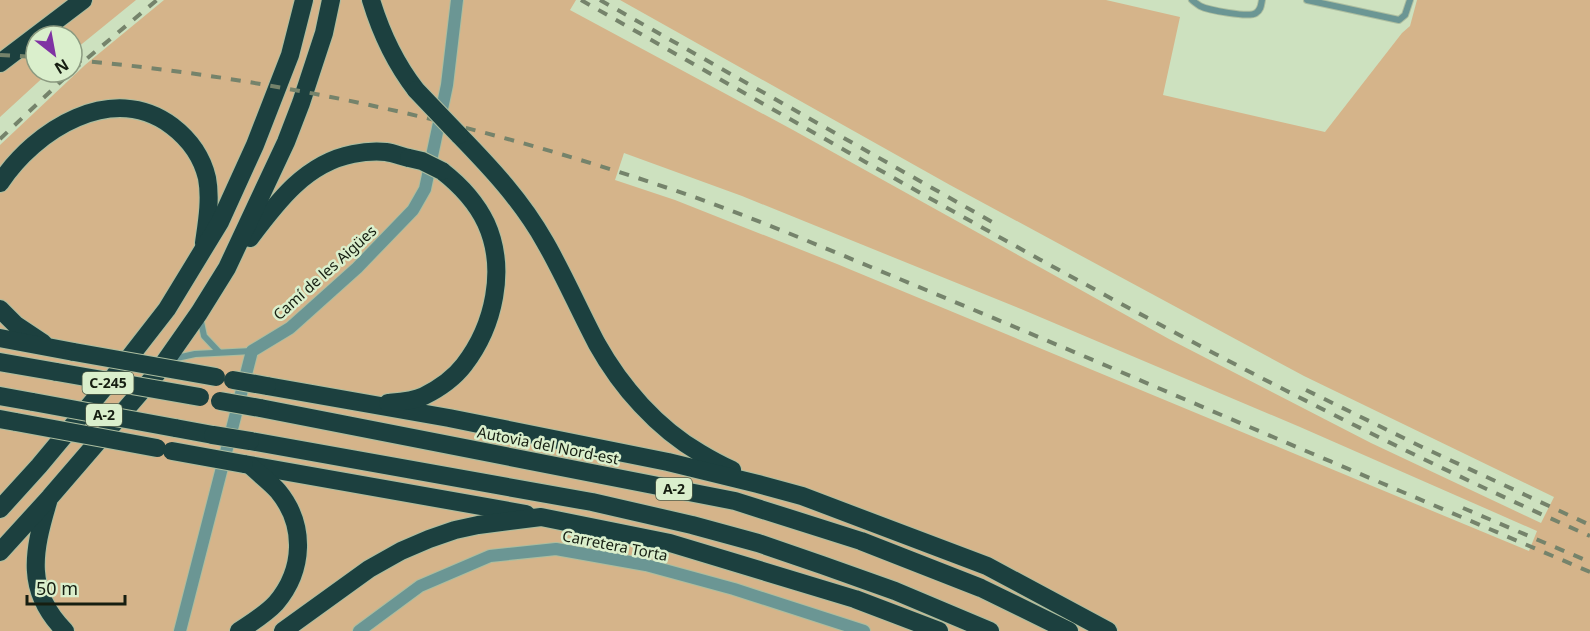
<svg xmlns="http://www.w3.org/2000/svg" width="1590" height="631" font-family="'Noto Sans',sans-serif">
<rect width="100%" height="100%" fill="#cde1bf"/>
<!-- green -->
<g fill="#d5b48a" fill-rule="evenodd">
<path d="M0,0H136L72,52V36H36V72H49L0,117Z"/>
<path d="M164,0H576L570,10L793,130L1169,339L1371,443L1541,523L1554,497L1304,376L950,185L620,0H1106L1180,17L1163,95L1325,132L1402,33L1410,26L1417,0H1590V631H0V145L85,65ZM624,153L742,196L1021,309L1300,427L1537,531L1529,551L837,264L675,200L615,180Z"/>
</g>
<g fill="none" stroke-linecap="round" stroke-linejoin="round">
<!-- lane casing -->
<g stroke="#acbea0" stroke-width="8">
<g id="lane">
<path d="M1192,0C1194,2 1197,4 1200,6C1208,10 1249,18 1256,13C1261,10 1261,5 1262,0"/>
<path d="M1307,0L1399,20L1405,15L1410,0"/>
<path d="M200,317L204,336L219,352"/>
<path d="M172,359L195,354L252,351"/>
</g>
</g>
<!-- street casing -->
<g stroke="#acbea0" stroke-width="14">
<g id="street">
<path d="M180,631L252,351L290,328L357,268L413,210L425,189L447,85L457,0"/>
<path d="M359,631L420,586L490,556L556,549L646,565L734,589L864,631"/>
</g>
</g>
<!-- highway casing -->
<g stroke="#acbea0" stroke-width="20">
<g id="highway">
<path d="M371,0C381,33 395,63 416,90"/>
<path d="M0,63L83,0"/>
<path d="M459,135C491,168 522,201 545,242C564,275 579,310 597,344C621,387 657,428 700,453C710,459 721,465 732,470"/>
<path d="M0,183C35,130 112,81 172,126C189,139 202,157 207,178C211,199 207,222 204,243"/>
<path d="M250,238C277,202 306,163 353,154C363,152 375,151 386,152C393,153 401,156 409,158"/>
<path d="M0,309L16,325L43,343"/>
<path d="M0,338L74,352"/>
<path d="M0,362L57,372"/>
<path d="M267,386L449,418L668,462L758,484L802,496L987,566L1108,631"/>
<path d="M0,396L33,402"/>
<path d="M388,403C399,402 414,401 424,396C438,389 454,378 464,365C494,326 507,269 486,223C476,202 460,185 442,171"/>
<path d="M260,408L735,501L861,541L981,588L1069,631"/>
<path d="M0,419L16,422"/>
<path d="M175,428L213,435"/>
<path d="M250,441L592,502L692,525L758,543L822,565L895,591L990,631"/>
<path d="M244,464L526,514"/>
<path d="M48,502C33,552 25,591 65,631"/>
<path d="M0,509L39,466L125,363L167,309L220,222L255,145L290,55L304,0"/>
<path d="M0,552L50,497L157,373L199,313L227,268L286,142L301,103L324,33L331,0"/>
<path d="M239,631C251,623 266,614 276,603C304,570 306,525 278,491C270,482 259,474 251,466"/>
<path d="M283,631L369,569L401,551L429,539L455,530L478,525L541,517L670,543L855,599L939,631"/>
</g>
</g>
<!-- lane -->
<use href="#lane" stroke="#6b9694" stroke-width="6"/>
<!-- street -->
<use href="#street" stroke="#6b9694" stroke-width="12"/>
<!-- highway -->
<use href="#highway" stroke="#1c403f" stroke-width="18"/>
<!-- rail -->
<g stroke="#75836b" stroke-width="4" stroke-dasharray="10 10" stroke-linecap="butt">
<path d="M581,0C912,188 1241,382 1590,536"/>
<path d="M600,0L994,223"/>
<path d="M0,55L36,57"/>
<path d="M72,60C285,78 493,127 694,197C761,221 825,248 890,275C967,307 1044,339 1121,372C1277,439 1434,505 1590,572"/>
<path d="M72,71L157,0"/>
<path d="M0,139L71,72"/>
<path d="M1306,390L1422,447L1590,525"/>
<path d="M1463,508L1590,562"/>
</g>
<!-- highway-bridge casing -->
<g stroke="#acbea0" stroke-width="20" stroke-linecap="butt">
<g id="highway-bridge">
<path d="M416,90L459,135"/>
<path d="M409,158L422,161L442,171"/>
<path d="M74,352L216,377"/>
<path d="M57,372L200,397"/>
<path d="M233,380L267,386"/>
<path d="M220,401L260,408"/>
<path d="M33,402L175,428"/>
<path d="M16,422L157,448"/>
<path d="M213,435L250,441"/>
<path d="M172,451L244,464"/>
</g>
</g>
<!-- highway-bridge -->
<use href="#highway-bridge" stroke="#1c403f" stroke-width="18"/>
</g>
<g text-anchor="middle" stroke-width="5" stroke-linejoin="round" paint-order="stroke">
<!-- shield labels -->
<g fill="#daefcc" stroke="#515d49" stroke-width="1.5">
<rect x="82.5" y="372" width="51" height="22" rx="4.5"/>
<rect x="86" y="404" width="36" height="22" rx="4.5"/>
<rect x="656" y="478" width="36" height="22" rx="4.5"/>
</g>
<g font-size="14" font-weight="bold" fill="#161e11">
<text x="108" y="388">C-245</text>
<text x="104" y="420">A-2</text>
<text x="674" y="494">A-2</text>
</g>
<!-- street labels -->
<g font-size="15" fill="#161e11" stroke="#daefcc">
<text transform="translate(325 273) rotate(-42)" y="5">Camí de les Aigües</text>
<text transform="translate(548 446) rotate(11)" y="5">Autovia del Nord-est</text>
<text transform="translate(615 546) rotate(11)" y="5">Carretera Torta</text>
</g>
</g>
<!-- north arrow -->
<g transform="translate(54 54) rotate(149)"><circle r="28" fill="#daefcc" stroke="#8c9b81" stroke-width="1.5"/>
<path d="M0-4.5L10 22L0 15L-10 22Z" fill="#7f32a3"/>
<text y="-9" font-size="16" font-weight="bold" text-anchor="middle" fill="#161e11">N</text>
</g>
<!-- scale -->
<path d="M27 595v9h98v-9" fill="none" stroke="#161e11" stroke-width="3"/>
<text x="36" y="595" font-size="18" fill="#161e11" stroke="#daefcc" stroke-width="4.5" paint-order="stroke">50 m</text>
</svg>
